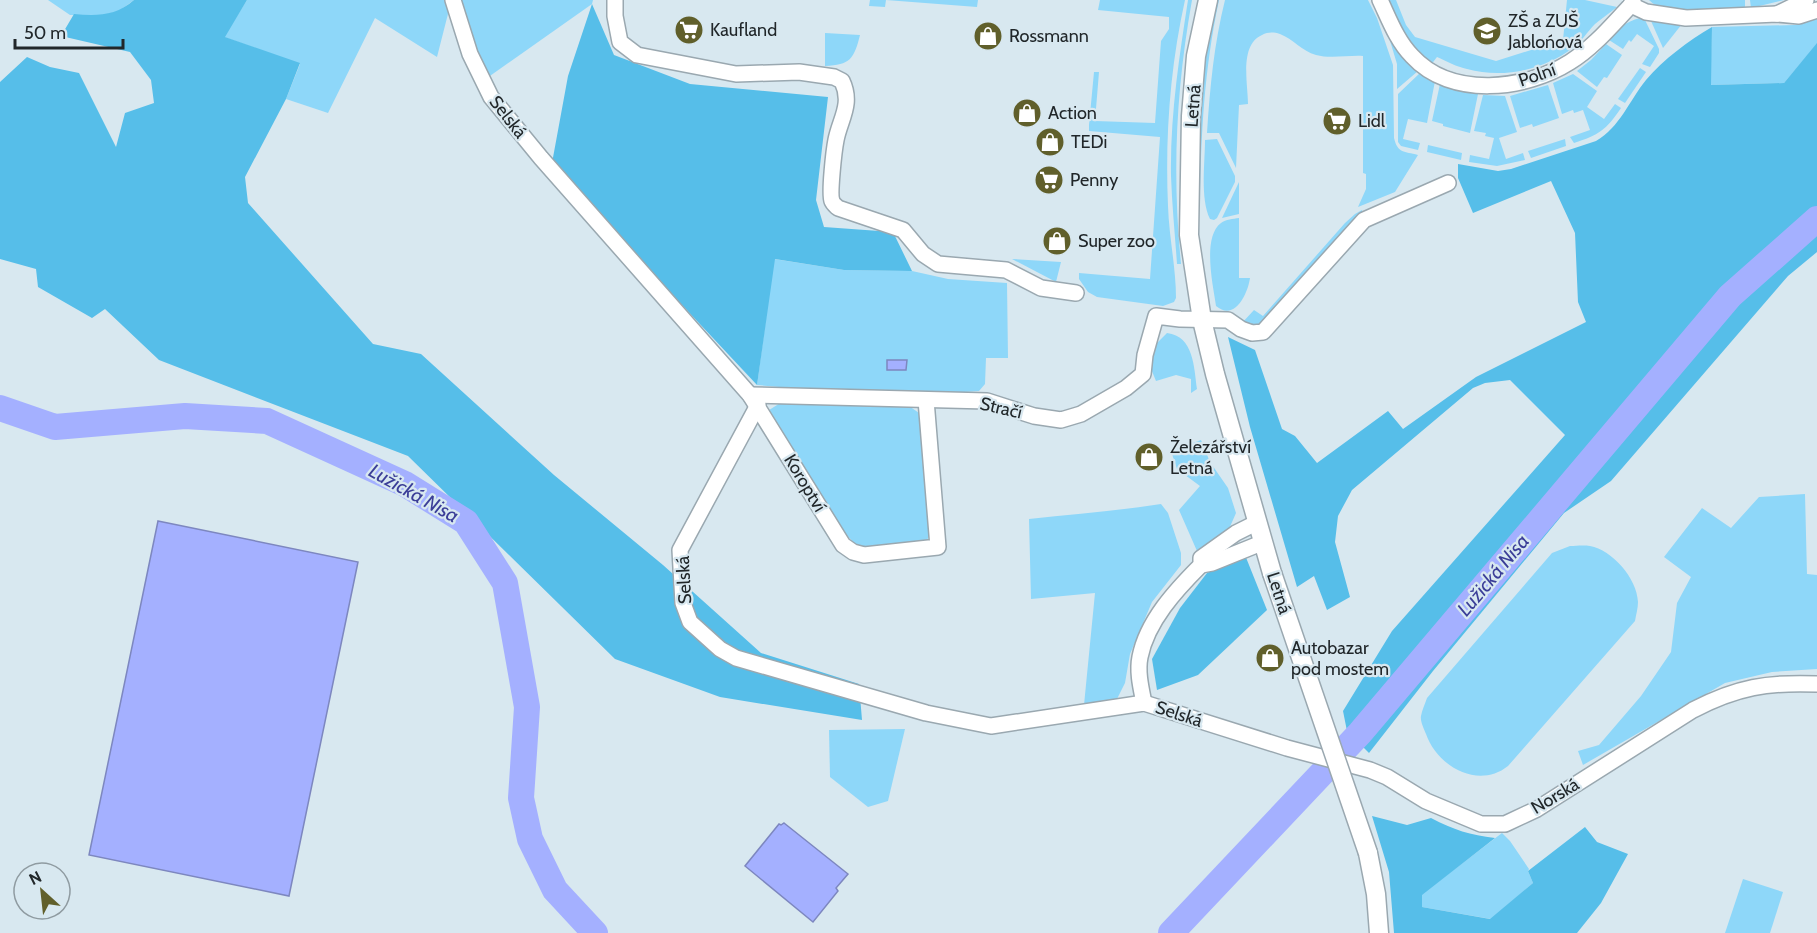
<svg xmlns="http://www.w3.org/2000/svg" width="1817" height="933" font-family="Cabin,sans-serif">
<rect width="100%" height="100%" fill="#d8e8f0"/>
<!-- green -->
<g fill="#8ed7f9">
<path d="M48,0H134L119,11L101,16L70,15Z"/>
<path d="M247,0H448L450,6L437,57L375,18L328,113L286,99L300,64L224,37Z"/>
<path d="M461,0H593L592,4L487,78L477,52Z"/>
<path d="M870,0H978L977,7L886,0L885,7L869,6Z"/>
<path d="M1100,0H1185C1170,67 1165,138 1168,206C1169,237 1176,268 1176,298L1174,302L1163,306L1097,297L1088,292L1079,279V273L1150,279L1160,137L1089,131V125L1094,72H1099L1095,121L1155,123L1161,41L1169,29V17L1098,10Z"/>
<path d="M1188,0H1192C1176,90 1172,173 1181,264H1177C1175,235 1172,205 1171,176C1170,117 1179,58 1188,0Z"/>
<path d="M1214,0H1219C1204,71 1201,133 1200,205L1195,188L1198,98Z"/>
<path d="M1225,0H1368L1377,18L1393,65L1394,138C1398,154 1404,151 1418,155L1395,192L1358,207L1366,189V174L1363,173V56C1349,55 1330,59 1316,55C1302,51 1293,39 1280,34C1273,32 1268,32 1262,35C1239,45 1248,84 1248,104L1239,105L1236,168L1219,133H1207C1210,87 1214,44 1225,0Z"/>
<path d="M1388,0H1396L1406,25L1415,37L1496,61L1563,40L1567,0H1585L1617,7C1610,13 1602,18 1595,24C1587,32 1582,41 1573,48C1543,70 1503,79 1467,69C1457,67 1446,61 1437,57L1430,66C1409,45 1399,28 1388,0Z"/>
<path d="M1649,0H1745V8L1700,9L1698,10C1682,10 1660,12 1649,0Z"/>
<path d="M1750,0H1784L1751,8Z"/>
<path d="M1640,18L1645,20L1659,49V53L1650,67L1642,64L1654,46L1637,34L1631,42L1629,40L1623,49L1609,40C1619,28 1625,22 1640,18Z"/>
<path d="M1817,19V44L1784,83L1710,85L1712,27L1795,25Z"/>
<path d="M1651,21L1682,24L1663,48Z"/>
<path d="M1389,32L1409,64L1418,71L1397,89V64L1388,34Z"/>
<path d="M825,33L860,35C854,59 850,65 825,66Z"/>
<path d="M1606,44L1622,55L1607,78L1604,77L1597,87L1577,71L1591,60Z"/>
<path d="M1640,68L1646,72L1625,103L1618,99Z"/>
<path d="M1420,73L1435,81L1427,123L1408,119L1403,139L1420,143L1418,150L1401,146L1398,142V94Z"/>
<path d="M1573,74L1597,91L1587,107L1604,119L1615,104L1621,108C1606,130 1599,135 1574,143L1570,137L1590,130L1583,110L1574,113L1573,110L1562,114L1553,83Z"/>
<path d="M1440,84L1458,91L1478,94L1470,133L1443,126V124L1432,121Z"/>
<path d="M1548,85L1559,118L1533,127L1532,124L1520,128L1510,96Z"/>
<path d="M1483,95L1505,96L1517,132L1499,138L1506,159L1523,153L1525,160L1497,166L1469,162L1470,155L1489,159L1494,138L1485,136L1486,133L1474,131Z"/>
<path d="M1217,139L1235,176V182L1217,218L1214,220L1210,219C1200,198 1205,163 1205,140Z"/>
<path d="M1565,139L1566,146L1531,158L1528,151Z"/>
<path d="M1428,145L1462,153L1461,160L1427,152Z"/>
<path d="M1239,182V214L1222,218Z"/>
<path d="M1362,210L1363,214L1353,227L1258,326L1241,324L1254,310L1263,316L1345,223L1355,214Z"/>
<path d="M1239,218V278H1250C1248,293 1235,322 1216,306C1213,285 1202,237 1221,223C1226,219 1233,219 1239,218Z"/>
<path d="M774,259L844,270L912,271L948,279L1007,283L1008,358H986L985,384L979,391L921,395L847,393L757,385Z"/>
<path d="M1012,259L1061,262L1056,282Z"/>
<path d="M1167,333C1194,336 1194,368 1197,389L1191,393V379L1176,375L1156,381L1149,364L1156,344Z"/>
<path d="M785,400L848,406H909L919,413L932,530L926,542L861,550L837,525L766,412Z"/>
<path d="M1201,440L1210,462L1228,488L1236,513L1229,529L1197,551L1179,510L1200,486L1177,469L1171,451Z"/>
<path d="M1805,494L1807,574L1817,575V669L1772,672L1725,683L1583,765L1578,751L1599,745L1641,696L1671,652L1677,603L1691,577L1664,557L1702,508L1731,528L1759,497Z"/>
<path d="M1161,504L1168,513L1181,553V565L1152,602L1130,654L1125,683L1117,699L1084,705L1095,593L1031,599L1029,519C1073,514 1117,511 1161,504Z"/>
<path d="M1570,546C1576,546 1583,545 1590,546C1612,550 1637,578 1638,602C1638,608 1636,615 1635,621L1508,766C1478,790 1437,766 1426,734C1424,729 1420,721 1421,716C1422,710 1425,704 1427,698L1552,553Z"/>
<path d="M905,729L888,801L868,807L830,777L829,730Z"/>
<path d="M1502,833L1510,841L1529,869L1528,871L1533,883L1491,919L1422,907V894Z"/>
<path d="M1743,879L1783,892L1770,933H1725Z"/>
</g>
<!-- forest -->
<g fill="#56bee9">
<path d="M134,0H247L225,37L300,63L286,99L245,177L248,203L373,344L421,354L554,475L663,565L761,653L859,684L862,720L720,697L615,659L408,456L159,360L105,309L92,318L38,287L36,269L0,259V82L27,57L50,67L79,73L116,147L125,113L154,103L151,80L130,52L61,36L74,14C97,16 116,16 134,0Z"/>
<path d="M592,4L614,55L690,84L828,97L816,200L824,227L893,232L912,271L844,270L775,259L757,385L577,193L552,163L568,76Z"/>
<path d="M1712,27L1711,85L1784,83L1817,43V252L1788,276L1611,481L1564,513L1433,671L1369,753L1347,731L1343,711L1392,631L1565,435L1510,380L1485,383L1473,388L1352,490L1338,516L1335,542L1350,597L1327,610L1314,576L1297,587L1250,427L1228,337L1255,350L1282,429L1295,436L1317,463L1388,411L1403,429L1476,377L1586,322L1578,302L1575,233L1551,181L1473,213L1458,178V164L1498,171L1511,169L1596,141C1620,127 1629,101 1646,80C1663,60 1689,40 1712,27Z"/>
<path d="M1245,555L1267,610L1198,675L1157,690L1152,659L1180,608L1207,573Z"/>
<path d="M1372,816L1407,825L1431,818C1454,830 1470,835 1495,838L1422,895V907L1490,919L1533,883L1528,871L1585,827L1597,842L1628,854L1601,903L1577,933H1394L1389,872Z"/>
</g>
<!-- water -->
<g fill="#a4b0ff" stroke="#7d87bf" stroke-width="1.5">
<path d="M887,360H907L906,370H887Z"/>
<path d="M158,521L358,562L289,896L89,855Z"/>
<path d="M784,823L848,874L836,888L838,891L813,922L745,866L779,824L781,825Z"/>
</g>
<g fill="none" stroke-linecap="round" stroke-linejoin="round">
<!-- river -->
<g stroke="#a4b0ff" stroke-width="26">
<path d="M0,408L55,427L185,416L267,421L405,484L466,522L505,583L527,707L521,798L530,839L555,890L595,933"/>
<path d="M1171,933L1360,733L1730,296L1817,219"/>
</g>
<!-- minor casing -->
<g stroke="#9aa8b0" stroke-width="18">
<g id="minor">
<path d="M453,0L470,54L491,97L541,158L750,395L843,545L853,552L864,555L938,547L926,400"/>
<path d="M615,0V16L620,42L637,55L736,74L799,72L834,77L842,81C853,104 840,119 836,140C834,150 829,194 832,201C833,204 836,206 838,208L903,230L923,254L938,264L1006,270L1041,288L1076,293"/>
<path d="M1380,0C1389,19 1397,41 1412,56C1451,99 1526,90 1570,62C1594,47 1612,25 1631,5L1633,0"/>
<path d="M1631,5L1646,12L1686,18L1777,14L1799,16L1817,10"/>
<path d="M1777,14L1806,0"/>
<path d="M750,395L987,401L1034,416L1061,420L1081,414L1126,388L1143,374L1145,355L1156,316L1180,319L1228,320L1241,329L1252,333L1263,332L1364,220L1448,183"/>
<path d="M758,405L680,550L683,603L690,622L720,649L736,658L926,713L991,726L1144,703L1287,748L1370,770L1387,777L1426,801L1481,824H1505L1537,809L1693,710C1737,687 1768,682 1817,684"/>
<path d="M1201,565L1212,563L1264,542"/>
<path d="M1144,703C1141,688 1137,672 1140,657C1147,621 1176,590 1201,565V558L1236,533L1256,523"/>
</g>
</g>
<!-- tertiary casing -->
<g stroke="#9aa8b0" stroke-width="21">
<g id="tertiary">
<path d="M1208,0L1196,56L1191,116L1189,235L1202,320L1215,374L1272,573"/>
<path d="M1368,853L1376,894L1379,933"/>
</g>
</g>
<!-- minor -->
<use href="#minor" stroke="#fff" stroke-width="15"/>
<!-- tertiary -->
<use href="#tertiary" stroke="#fff" stroke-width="18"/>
<!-- tertiary-bridge casing -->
<g stroke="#9aa8b0" stroke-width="21" stroke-linecap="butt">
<path id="tertiary-bridge" d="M1272,573L1368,853"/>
</g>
<!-- tertiary-bridge -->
<use href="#tertiary-bridge" stroke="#fff" stroke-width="18"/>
</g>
<!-- icons -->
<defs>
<g id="supermarket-disc" transform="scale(1.5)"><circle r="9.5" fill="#605f2b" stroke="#d8e8f0"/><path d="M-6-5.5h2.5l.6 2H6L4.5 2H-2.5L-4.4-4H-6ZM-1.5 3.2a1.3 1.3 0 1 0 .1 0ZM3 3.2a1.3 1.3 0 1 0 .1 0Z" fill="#fff"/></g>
<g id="school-disc" transform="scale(1.5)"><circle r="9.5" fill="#605f2b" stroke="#d8e8f0"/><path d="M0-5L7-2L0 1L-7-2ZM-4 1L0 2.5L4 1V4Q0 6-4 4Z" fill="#fff"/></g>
<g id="shop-disc" transform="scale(1.5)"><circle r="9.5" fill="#605f2b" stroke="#d8e8f0"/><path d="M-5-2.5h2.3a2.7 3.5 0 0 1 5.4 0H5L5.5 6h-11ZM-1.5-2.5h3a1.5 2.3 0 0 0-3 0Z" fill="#fff"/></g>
</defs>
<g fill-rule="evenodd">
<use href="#supermarket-disc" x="689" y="30"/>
<use href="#school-disc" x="1487" y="31"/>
<use href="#shop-disc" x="988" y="36"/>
<use href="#shop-disc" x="1027" y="113"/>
<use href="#supermarket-disc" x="1337" y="121"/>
<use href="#shop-disc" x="1050" y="142"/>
<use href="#supermarket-disc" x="1049" y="180"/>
<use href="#shop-disc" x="1057" y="241"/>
<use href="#shop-disc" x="1149" y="457"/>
<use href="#shop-disc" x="1270" y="658"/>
</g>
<g text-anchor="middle" stroke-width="4.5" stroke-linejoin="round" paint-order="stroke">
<!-- poi labels -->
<g font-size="18" fill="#21272a" stroke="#d8e8f0" text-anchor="start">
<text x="1508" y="27">ZŠ a ZUŠ<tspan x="1508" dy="21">Jablońová</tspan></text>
<text x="710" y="36">Kaufland</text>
<text x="1009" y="42">Rossmann</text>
<text x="1048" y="119">Action</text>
<text x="1358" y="127">Lidl</text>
<text x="1071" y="148">TEDi</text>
<text x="1070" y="186">Penny</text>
<text x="1078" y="247">Super zoo</text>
<text x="1170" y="453">Železářství<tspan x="1170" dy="21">Letná</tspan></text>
<text x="1291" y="654">Autobazar<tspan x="1291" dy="21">pod mostem</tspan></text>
</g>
<!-- street labels -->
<g font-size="18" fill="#21272a" stroke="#d8e8f0">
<text transform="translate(1537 75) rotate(-19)" y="6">Polní</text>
<text transform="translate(1193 106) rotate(-86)" y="6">Letná</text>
<text transform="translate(508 117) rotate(52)" y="6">Selská</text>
<text transform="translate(1001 408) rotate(13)" y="6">Stračí</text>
<text transform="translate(805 483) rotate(59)" y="6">Koroptví</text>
<text transform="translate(684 580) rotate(-93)" y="6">Selská</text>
<text transform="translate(1279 593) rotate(72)" y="6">Letná</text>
<text transform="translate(1179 714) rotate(18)" y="6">Selská</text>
<text transform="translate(1555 796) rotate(-31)" y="6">Norská</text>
</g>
<!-- water labels -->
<g font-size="20" font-style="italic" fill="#3b3e98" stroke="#d8e8f0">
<text transform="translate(414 493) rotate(29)" y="7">Lužická Nisa</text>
<text transform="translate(1493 575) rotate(-50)" y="7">Lužická Nisa</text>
</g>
</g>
<!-- north arrow -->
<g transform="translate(42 891) rotate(333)"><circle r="28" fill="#d8e8f0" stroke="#8f9ba1" stroke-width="1.5"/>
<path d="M0-4.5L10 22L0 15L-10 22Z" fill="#605f2b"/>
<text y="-9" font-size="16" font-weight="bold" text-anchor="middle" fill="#21272a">N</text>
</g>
<!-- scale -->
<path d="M15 39v9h108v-9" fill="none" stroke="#21272a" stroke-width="3"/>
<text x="24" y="39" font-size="18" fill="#21272a" stroke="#d8e8f0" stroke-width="4.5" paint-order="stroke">50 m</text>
</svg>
